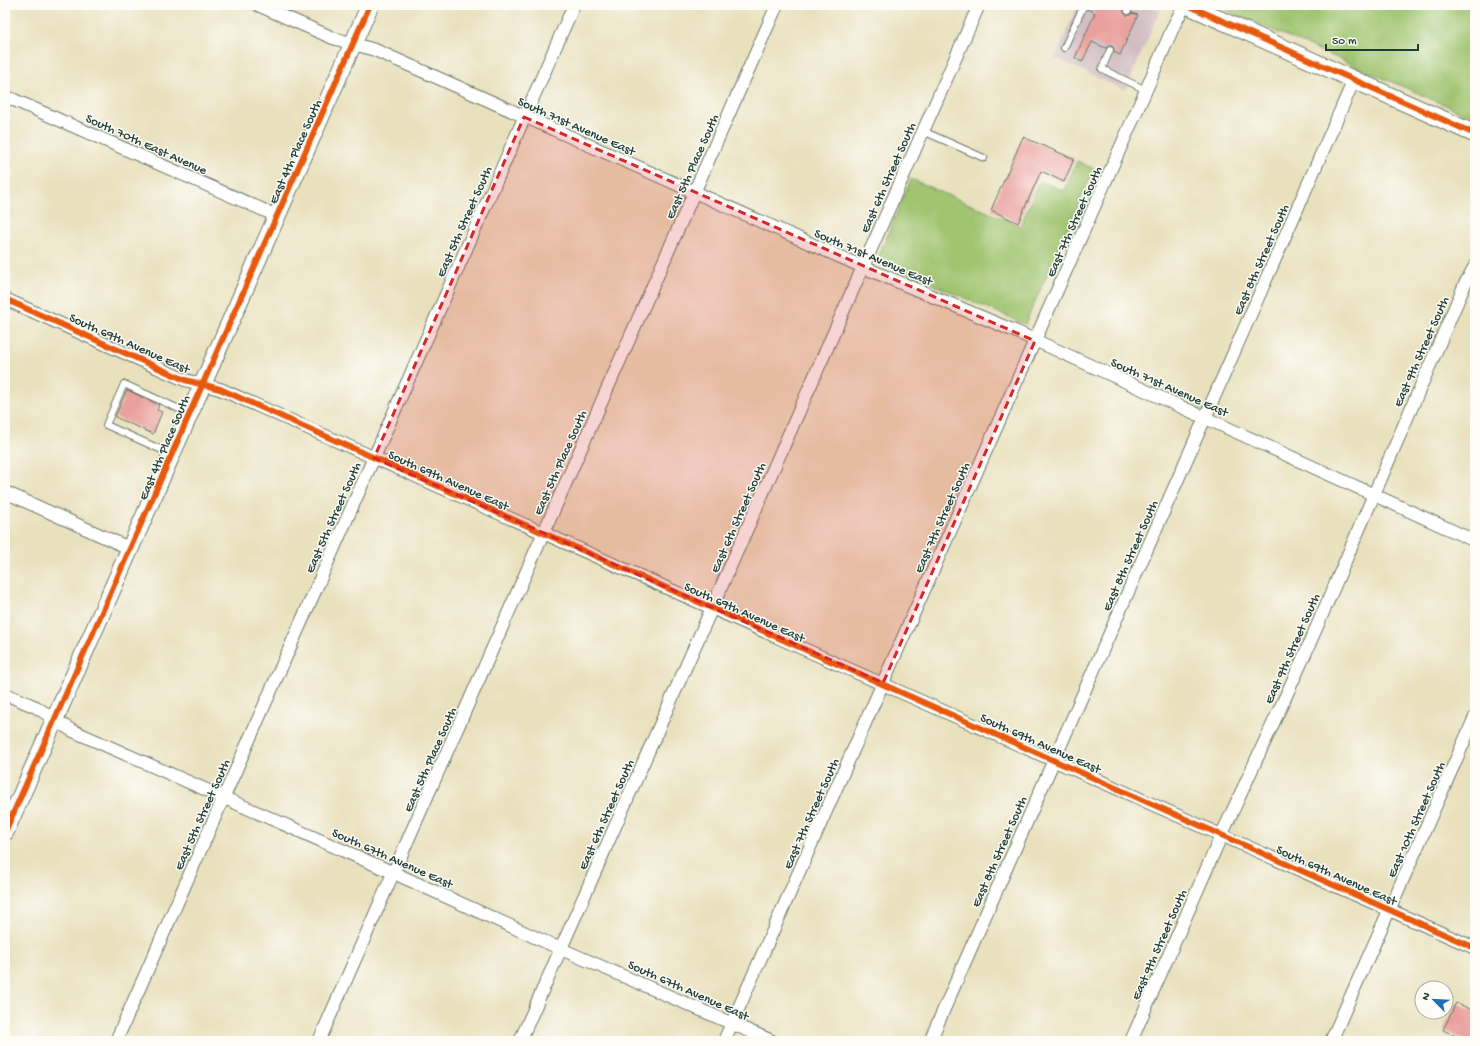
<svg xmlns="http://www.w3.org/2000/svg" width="1480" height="1046" font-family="'Gochi Hand',sans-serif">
<rect width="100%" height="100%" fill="#fdfcf7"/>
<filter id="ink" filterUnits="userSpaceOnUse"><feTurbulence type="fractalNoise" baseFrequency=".025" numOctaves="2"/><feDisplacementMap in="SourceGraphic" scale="8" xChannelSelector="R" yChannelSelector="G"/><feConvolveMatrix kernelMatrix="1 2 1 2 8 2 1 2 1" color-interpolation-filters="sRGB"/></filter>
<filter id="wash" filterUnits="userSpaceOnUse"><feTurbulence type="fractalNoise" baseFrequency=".012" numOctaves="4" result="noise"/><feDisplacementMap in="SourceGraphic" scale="16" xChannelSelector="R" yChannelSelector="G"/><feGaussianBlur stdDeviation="0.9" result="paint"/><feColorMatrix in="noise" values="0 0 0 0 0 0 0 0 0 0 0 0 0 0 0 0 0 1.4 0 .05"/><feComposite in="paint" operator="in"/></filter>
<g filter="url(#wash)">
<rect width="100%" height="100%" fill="#e9e1be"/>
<!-- industrial -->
<path fill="#d2bec2" d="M1078,5H1147L1160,11L1125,90L1055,58Z"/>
<!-- green -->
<g fill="#a0c46f" stroke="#608052">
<path d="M1215,5H1475V118Z"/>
<path d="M1077,161L1094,169L1025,324L877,260L911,179L1020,226L1040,181L1064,191Z"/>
</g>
<g id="blocks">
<!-- building -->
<g fill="#eaa19e">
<path d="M1088,5H1115L1124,9V13L1126,15H1130L1132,13L1138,15L1120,55L1114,52V49L1112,46H1109L1106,48L1092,42L1082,62L1075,58L1095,13L1087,9Z"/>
<path d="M1023,137L1074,159L1064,182L1041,171L1018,223L991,210Z"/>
<path d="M127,390L159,405L157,410L162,412L153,434L115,417Z"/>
<path d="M1456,1003L1475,1011V1041H1467L1443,1030Z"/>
</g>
</g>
</g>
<g filter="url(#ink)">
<use href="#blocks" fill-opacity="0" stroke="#667664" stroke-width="1"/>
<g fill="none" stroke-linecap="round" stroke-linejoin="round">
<!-- lane casing -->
<g stroke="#667664" stroke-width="8">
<g id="lane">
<path d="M1128,11L1131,5"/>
<path d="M1064,48L1084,5"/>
<path d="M1110,50L1102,69L1146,90"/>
<path d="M923,131L984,158"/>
<path d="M171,454L106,425L124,384L188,413"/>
</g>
</g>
<!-- street casing -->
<g stroke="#667664" stroke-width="14">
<g id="street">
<path d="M258,5L333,38L375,50L863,267L1017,332L1475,541"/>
<path d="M5,96L277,216"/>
<path d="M5,299L185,380L220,389L1475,948"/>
<path d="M5,492L131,549"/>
<path d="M5,694L36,707L71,730L394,873L561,949L772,1041"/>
<path d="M116,1041L574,5"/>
<path d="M319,1041L777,5"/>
<path d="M520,1041L979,5"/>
<path d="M724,1041L1146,90L1175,23L1185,5"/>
<path d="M930,1041L1354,80"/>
<path d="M1131,1041L1222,834L1302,661L1465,284L1475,266"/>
<path d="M1331,1041L1475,717"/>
</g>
</g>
<!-- secondary casing -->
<g stroke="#667664" stroke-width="19">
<g id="secondary">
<path d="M1187,5L1475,134"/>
<path d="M5,832L370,5"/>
</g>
</g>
<!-- lane -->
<use href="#lane" stroke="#fff" stroke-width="6"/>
<!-- street -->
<use href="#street" stroke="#fff" stroke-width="12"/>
<!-- secondary -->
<use href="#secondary" stroke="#fff" stroke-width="17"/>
<!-- cycleway casing -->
<g stroke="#fdfcf7" stroke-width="8">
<g id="cycleway">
<path d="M1187,5L1475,134"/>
<path d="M5,299L185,380L220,389L1475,948"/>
<path d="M5,832L370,5"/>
</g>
</g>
<!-- cycleway -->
<use href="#cycleway" stroke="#e8590c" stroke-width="6"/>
</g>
</g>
<!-- marked area -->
<path fill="#d62828" fill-opacity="0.2" stroke="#d62828" stroke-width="3" stroke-dasharray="8 5" stroke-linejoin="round" d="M524,117L1035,341L883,683L374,458Z"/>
<g text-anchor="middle" stroke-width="3" stroke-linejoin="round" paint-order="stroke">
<!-- street labels -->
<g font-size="13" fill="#1f3d34" stroke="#fdfcf7">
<text transform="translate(577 125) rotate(24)" y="5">South 71st Avenue East</text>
<text transform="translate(147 143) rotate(24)" y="5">South 70th East Avenue</text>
<text transform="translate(294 151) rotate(-66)" y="5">East 4th Place South</text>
<text transform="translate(691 166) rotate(-66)" y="5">East 5th Place South</text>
<text transform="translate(887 177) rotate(-66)" y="5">East 6th Street South</text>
<text transform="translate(463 221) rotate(-66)" y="5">East 5th Street South</text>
<text transform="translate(1073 221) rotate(-66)" y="5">East 7th Street South</text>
<text transform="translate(874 256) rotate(23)" y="5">South 71st Avenue East</text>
<text transform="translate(1260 259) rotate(-66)" y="5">East 8th Street South</text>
<text transform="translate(130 342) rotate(24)" y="5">South 69th Avenue East</text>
<text transform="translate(1420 351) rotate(-66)" y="5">East 9th Street South</text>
<text transform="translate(1170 386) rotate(24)" y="5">South 71st Avenue East</text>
<text transform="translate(163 447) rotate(-67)" y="5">East 4th Place South</text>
<text transform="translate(559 462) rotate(-66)" y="5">East 5th Place South</text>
<text transform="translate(449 479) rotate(24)" y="5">South 69th Avenue East</text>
<text transform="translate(332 517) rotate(-66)" y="5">East 5th Street South</text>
<text transform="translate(737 517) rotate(-66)" y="5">East 6th Street South</text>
<text transform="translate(941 517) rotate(-66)" y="5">East 7th Street South</text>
<text transform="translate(1129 555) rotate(-66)" y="5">East 8th Street South</text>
<text transform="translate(745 611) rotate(24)" y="5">South 69th Avenue East</text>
<text transform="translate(1291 648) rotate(-66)" y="5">East 9th Street South</text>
<text transform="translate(1041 742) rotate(24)" y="5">South 69th Avenue East</text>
<text transform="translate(429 759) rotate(-66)" y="5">East 5th Place South</text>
<text transform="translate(810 813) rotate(-66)" y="5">East 7th Street South</text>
<text transform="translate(201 814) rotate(-66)" y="5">East 5th Street South</text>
<text transform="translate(605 814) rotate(-66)" y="5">East 6th Street South</text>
<text transform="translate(1415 819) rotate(-66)" y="5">East 10th Street South</text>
<text transform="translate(998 851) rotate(-66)" y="5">East 8th Street South</text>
<text transform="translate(393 857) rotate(24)" y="5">South 67th Avenue East</text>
<text transform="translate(1337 874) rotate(24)" y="5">South 69th Avenue East</text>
<text transform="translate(1158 944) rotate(-66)" y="5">East 9th Street South</text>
<text transform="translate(689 989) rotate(24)" y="5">South 67th Avenue East</text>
</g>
</g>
<!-- margin -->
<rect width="1480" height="1046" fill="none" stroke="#fdfcf7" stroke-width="20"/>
<!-- north arrow -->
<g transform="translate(1434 1000) rotate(294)"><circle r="19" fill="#fdfcf7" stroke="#a4b0a9"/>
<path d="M0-3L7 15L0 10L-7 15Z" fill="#1f6fb2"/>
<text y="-6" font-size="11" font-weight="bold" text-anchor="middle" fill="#1f3d34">N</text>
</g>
<!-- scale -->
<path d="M1326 44v6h92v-6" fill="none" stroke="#1f3d34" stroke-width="2"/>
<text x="1332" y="44" font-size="12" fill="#1f3d34" stroke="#fdfcf7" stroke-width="3" paint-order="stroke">50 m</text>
</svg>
